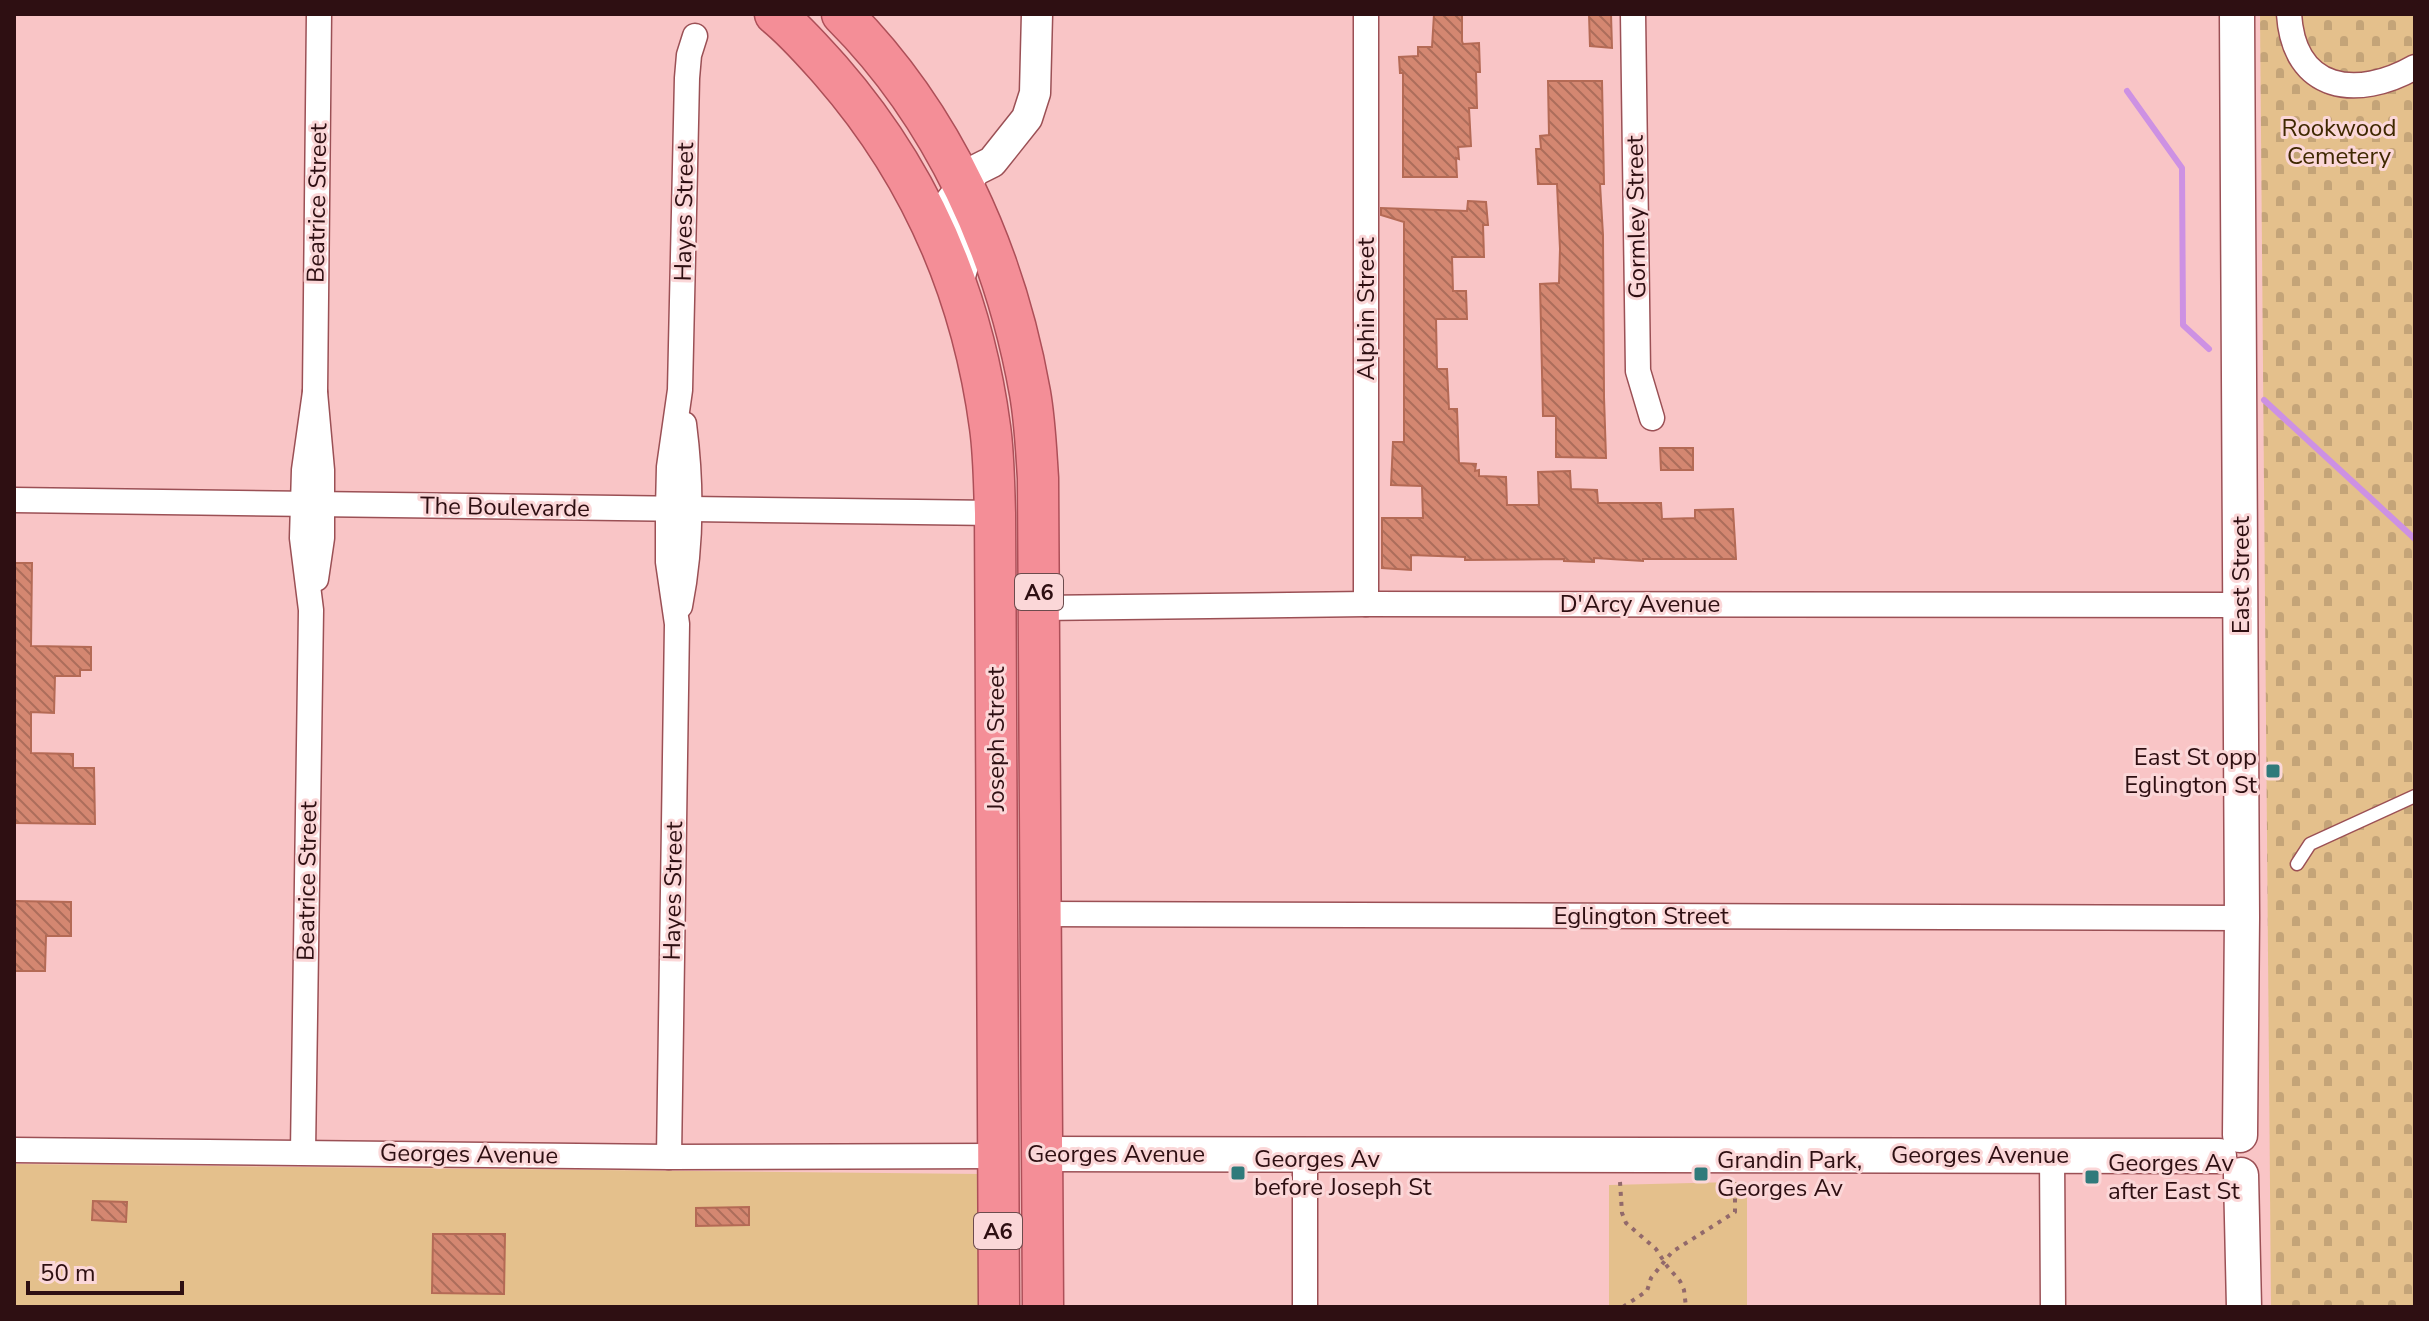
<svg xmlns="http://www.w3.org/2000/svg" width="2429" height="1321" font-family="'Nunito Sans',sans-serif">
<defs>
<pattern id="cemetery-stones" width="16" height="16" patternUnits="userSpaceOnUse" patternTransform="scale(2)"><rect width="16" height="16" fill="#e4c08c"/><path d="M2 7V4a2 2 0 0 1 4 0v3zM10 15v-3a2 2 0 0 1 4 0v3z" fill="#c4a478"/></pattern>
<pattern id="building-back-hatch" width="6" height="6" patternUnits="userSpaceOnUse" patternTransform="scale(2)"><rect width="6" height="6" fill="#d48771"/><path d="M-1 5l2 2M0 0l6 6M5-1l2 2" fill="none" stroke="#ac6d5b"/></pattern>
</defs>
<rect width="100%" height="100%" fill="#f9c5c6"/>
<!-- cemetery -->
<path fill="url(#cemetery-stones)" d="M2260,14H2415V1307H2271Z"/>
<!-- park -->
<g fill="#e4c08c">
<path d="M14,1164L981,1174L980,1307H14Z"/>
<path d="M1735,1182L1747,1184V1307H1609V1185Z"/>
</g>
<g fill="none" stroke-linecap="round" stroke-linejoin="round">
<!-- stream -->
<g stroke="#cd91e3" stroke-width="6">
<path d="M2127,91L2182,168L2183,325L2209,349"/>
<path d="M2264,400L2415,539"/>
</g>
</g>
<!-- building -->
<g fill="url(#building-back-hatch)" stroke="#b46a55" stroke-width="2">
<path d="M1434,14H1462V41L1463,44L1479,43L1480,72H1476L1477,108H1469L1471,146L1458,147L1459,159L1456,158L1457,177H1403V73H1400L1399,57L1418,56V47H1432Z"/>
<path d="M1589,14H1611L1612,48L1590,46Z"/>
<path d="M1548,81H1602L1604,184H1600L1603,235L1604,397L1606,458L1556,457V416H1543L1540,284L1559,283L1560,249L1557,184H1538L1536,149H1541L1540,136L1549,135Z"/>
<path d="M1468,201L1486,202L1488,225H1483L1484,257H1452L1453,291H1466L1467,319H1436L1437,369H1447L1449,409H1457L1459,463L1476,464L1475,471L1479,470V476L1506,477L1507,505H1539L1538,472L1570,471L1571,489L1597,490L1598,503H1661L1662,519L1695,518V510L1733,509L1736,559H1643V561L1594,558V562L1564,561V559L1465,560V557L1411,555V570L1382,568V518H1423L1422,486L1391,485L1393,442H1404V222L1381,215V208L1467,211Z"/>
<path d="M1660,448H1693V470H1661Z"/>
<path d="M14,563H32L31,646L91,647V670H80V676H55L54,713L31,712V753L73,754V768H94L95,824L14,823Z"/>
<path d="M14,901L71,902V936H46L45,971H14Z"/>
<path d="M93,1201L127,1202L126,1222L92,1220Z"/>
<path d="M749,1207V1225L696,1226V1208Z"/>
<path d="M433,1234H505L504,1294L432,1293Z"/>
</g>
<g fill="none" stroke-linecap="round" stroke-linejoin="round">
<!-- service casing -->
<g stroke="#9b5055" stroke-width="15">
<path id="service" d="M2297,864L2310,844L2415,796"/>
</g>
<!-- minor casing -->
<g stroke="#9b5055" stroke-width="27">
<g id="minor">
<path d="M1633,14L1638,371L1652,418"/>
<path d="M2289,14C2294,92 2357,100 2415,67"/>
<path d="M14,500L995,513"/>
<path d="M316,579L322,538V470L315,392L319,14"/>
<path d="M1366,604V14"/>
<path d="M680,606C692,545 692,486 684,424"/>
<path d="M1039,608L1366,604L2241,605"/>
<path d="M1041,914L2242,918"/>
<path d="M14,1150L669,1157L997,1156"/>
<path d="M303,1152L311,610L302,538L304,470L315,392"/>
<path d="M1305,1153V1307"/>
<path d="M2052,1155L2053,1307"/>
<path d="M669,1157L677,624L668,562V509L669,467L680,390L687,78L689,55L695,36"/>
</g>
</g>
<!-- tertiary casing -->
<g stroke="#9b5055" stroke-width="33">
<path id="tertiary" d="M957,286L965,259L951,201L976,170L992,162L1027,118L1035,93L1037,14"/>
</g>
<!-- secondary casing -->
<g stroke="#9b5055" stroke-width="37">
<g id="secondary">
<path d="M2237,14L2242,918L2240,1135"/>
<path d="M1042,1154L2219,1156"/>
<path d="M2241,1175L2244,1307"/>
</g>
</g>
<!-- trunk casing -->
<g stroke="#ad4f58" stroke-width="43">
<g id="trunk">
<path d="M775,14C796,31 813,51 831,71C920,173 972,292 990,427C994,455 994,485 995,513L999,1307"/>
<path d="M842,14C944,116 1005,252 1030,393C1035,421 1036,449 1038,478L1043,1307"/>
</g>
</g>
<!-- path -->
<g stroke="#92696b" stroke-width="4" stroke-dasharray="4 6" stroke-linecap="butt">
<path d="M1620,1182L1622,1213L1626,1223L1656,1249L1667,1266L1680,1281L1684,1290L1686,1307"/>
<path d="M1623,1307L1647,1291L1651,1278L1672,1252L1735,1212V1182"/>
</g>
<!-- service -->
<use href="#service" stroke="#fff" stroke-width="12"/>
<!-- minor -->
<use href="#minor" stroke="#fff" stroke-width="24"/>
<!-- tertiary -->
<use href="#tertiary" stroke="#fff" stroke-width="30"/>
<!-- secondary -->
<use href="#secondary" stroke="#fff" stroke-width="34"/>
<!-- trunk -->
<use href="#trunk" stroke="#f48e97" stroke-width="40"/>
</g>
<!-- markers -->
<g fill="#307a7b" stroke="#fbd7d8" stroke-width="3">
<rect x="2265" y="763" width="16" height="16" rx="4"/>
<rect x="1230" y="1165" width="16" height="16" rx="4"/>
<rect x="1693" y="1166" width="16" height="16" rx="4"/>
<rect x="2084" y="1169" width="16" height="16" rx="4"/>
</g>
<g text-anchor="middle" stroke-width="6" stroke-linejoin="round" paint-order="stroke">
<!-- shield labels -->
<g fill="#fbd7d8" stroke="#6c4b4d" stroke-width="2">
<rect x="1015" y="574" width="48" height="36" rx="6"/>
<rect x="974" y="1213" width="48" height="36" rx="6"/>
</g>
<g font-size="22" font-weight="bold" fill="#2e0f12">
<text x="1039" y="600">A6</text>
<text x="998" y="1239">A6</text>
</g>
<!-- park labels -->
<g font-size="24" fill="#3f2800" stroke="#fbd7d8">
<text x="2339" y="136">Rookwood<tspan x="2339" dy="28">Cemetery</tspan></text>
</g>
<!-- street labels -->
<g font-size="24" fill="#2e0f12" stroke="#fbd7d8">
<text transform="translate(317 203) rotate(-89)" y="8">Beatrice Street</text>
<text transform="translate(684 212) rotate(-89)" y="8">Hayes Street</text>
<text transform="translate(1636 217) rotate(-91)" y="8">Gormley Street</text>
<text transform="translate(1366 309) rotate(-90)" y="8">Alphin Street</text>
<text transform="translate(505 507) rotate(1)" y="8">The Boulevarde</text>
<text transform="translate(2241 575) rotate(-90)" y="8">East Street</text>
<text x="1640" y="612">D'Arcy Avenue</text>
<text transform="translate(996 739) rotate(-90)" y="8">Joseph Street</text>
<text transform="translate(307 881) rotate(-89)" y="8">Beatrice Street</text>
<text transform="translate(673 891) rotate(-89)" y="8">Hayes Street</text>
<text x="1641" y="924">Eglington Street</text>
<text transform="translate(469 1154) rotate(1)" y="8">Georges Avenue</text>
<text x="1116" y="1162">Georges Avenue</text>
<text x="1980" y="1163">Georges Avenue</text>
</g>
<!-- poi labels -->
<g font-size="24" fill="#2e0f12" stroke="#fbd7d8" text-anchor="start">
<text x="2257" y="765" text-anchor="end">East St opp<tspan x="2257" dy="28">Eglington St</tspan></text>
<text x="1254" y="1167">Georges Av<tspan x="1254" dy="28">before Joseph St</tspan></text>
<text x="1717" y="1168">Grandin Park,<tspan x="1717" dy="28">Georges Av</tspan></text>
<text x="2108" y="1171">Georges Av<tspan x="2108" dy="28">after East St</tspan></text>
</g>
</g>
<!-- border -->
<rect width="2429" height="1321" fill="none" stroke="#2e0f12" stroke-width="32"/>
<!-- scale -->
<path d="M28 1281v12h154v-12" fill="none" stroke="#2e0f12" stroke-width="4"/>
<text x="40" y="1281" font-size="24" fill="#2e0f12" stroke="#fbd7d8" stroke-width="6" paint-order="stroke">50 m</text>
</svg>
